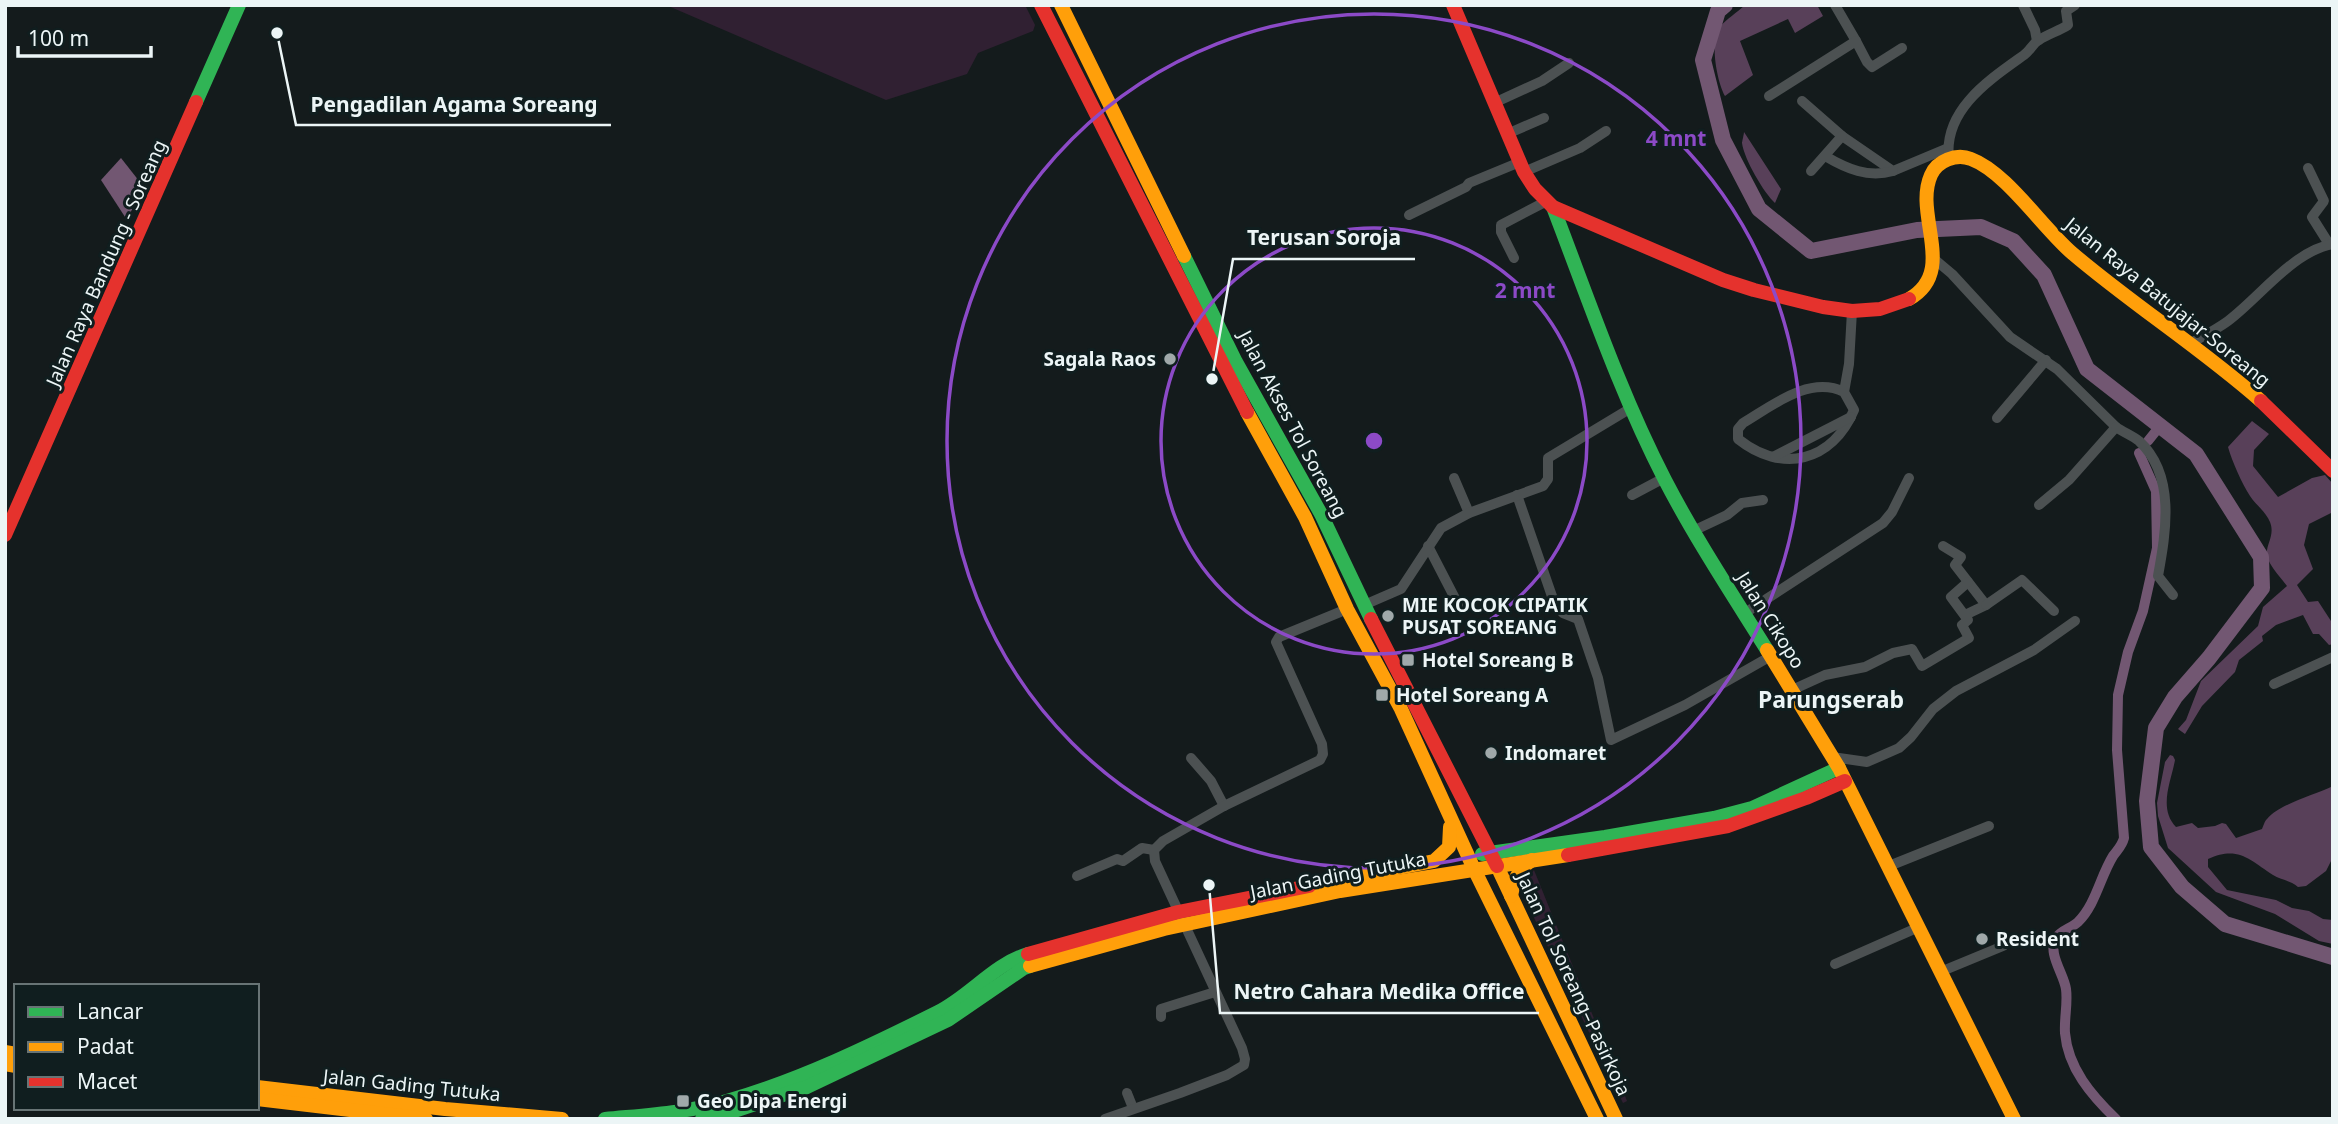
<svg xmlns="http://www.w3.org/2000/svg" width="2338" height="1124" font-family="'Noto Sans',sans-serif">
<rect width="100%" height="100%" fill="#141b1c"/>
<!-- green -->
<g fill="#302032">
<path d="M666,5H1025L1035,25L1033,31L978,53L967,74L886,100Z"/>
<path d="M1534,870L1616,1073L1627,1101L1623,1103L1526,901L1523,885Z"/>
</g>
<!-- forest -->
<g fill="#584059">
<path d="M1745,5H1817L1823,16L1795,33L1788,19L1740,41L1753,75L1725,96C1717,82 1709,40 1720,27C1727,18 1737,13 1745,5Z"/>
<path d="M1744,132L1781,189L1775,203C1764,193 1744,159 1742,143C1742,142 1744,134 1744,132Z"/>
<path d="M2252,421L2269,434L2254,450L2253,466L2278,497L2312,478L2325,475L2333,484V512L2309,524L2304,545L2313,569L2297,585L2308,602L2318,601L2331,621L2333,620V644L2329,645L2319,634H2313L2303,615L2276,625L2262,636L2263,641L2239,660L2235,672L2202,706L2185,734L2178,729L2186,720L2201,681L2258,626L2263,607L2287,586C2281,578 2272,569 2268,559C2263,547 2276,537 2270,522C2266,512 2256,505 2250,496C2242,484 2232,461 2228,447Z"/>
<path d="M2170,755L2173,756L2175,760C2171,782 2158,808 2176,827L2192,823L2198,828L2215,826L2222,823L2226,824L2236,838L2262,829C2263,827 2265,820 2267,819C2279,804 2315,795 2333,786V857L2326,871L2306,886L2298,887C2290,880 2281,880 2273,875C2250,860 2238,845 2208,859V867L2227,890L2276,900L2292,908L2309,911L2323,919L2333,920V944L2319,941L2275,914L2216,892L2168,848L2158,816L2157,803L2165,762Z"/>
</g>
<!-- water -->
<path fill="#725772" d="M121,158L143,186L127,220L101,180Z"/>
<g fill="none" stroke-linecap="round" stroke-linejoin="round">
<!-- canal -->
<g stroke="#725772" stroke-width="10">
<path d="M2148,441L2160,426"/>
<path d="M2116,1119C2091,1095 2068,1068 2065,1033C2064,1018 2068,1004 2066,989C2064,974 2047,953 2056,938C2061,930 2072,928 2078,922C2096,904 2100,877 2113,856C2118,849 2122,846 2124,838L2117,750L2118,695L2128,652L2143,611L2157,548L2156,491L2139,453"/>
</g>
<!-- river -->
<path stroke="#725772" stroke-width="16" d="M1725,5L1718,11L1703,60L1723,140L1759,209L1811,251L1917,230L1981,227L2013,241L2044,275L2087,369L2196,454L2261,557L2262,588L2209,658L2175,697L2156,728L2147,801L2151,847L2182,887L2225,924L2333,957"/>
<!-- street -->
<g stroke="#4c5152" stroke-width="10">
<path d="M1835,5L1856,41"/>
<path d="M2023,5L2035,30L2037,41"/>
<path d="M1769,96L1856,41L1867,62L1872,67L1902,48"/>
<path d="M1802,101L1842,136L1893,171L1948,148"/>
<path d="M1494,103L1542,81L1569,63"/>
<path d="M1507,134L1544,118"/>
<path d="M1825,156C1847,169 1868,178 1893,171"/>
<path d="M1949,159C1943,110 1989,80 2024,55C2030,51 2033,43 2039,40C2048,34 2059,31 2068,25L2066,11L2075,5"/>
<path d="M2308,168L2324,201L2312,217L2329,244"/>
<path d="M1811,171L1842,136"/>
<path d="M1524,172L1580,148L1606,131"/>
<path d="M1409,215L1466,187L1469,183L1520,162"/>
<path d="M1514,258L1501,232V225L1545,202"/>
<path d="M1933,258L1952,274L2010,337L2057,369L2116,427L2069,480L2039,505"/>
<path d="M2191,343C2204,336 2217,329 2228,321C2260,297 2293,251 2333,244"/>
<path d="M1844,392C1809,375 1772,406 1743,423L1738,429V439C1782,474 1832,462 1854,410L1844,392L1849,364L1852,311"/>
<path d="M1997,418L2046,360"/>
<path d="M2116,427C2123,432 2133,436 2139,441C2176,475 2166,532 2158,576L2173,595"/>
<path d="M1775,456L1851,417"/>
<path d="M1454,478L1469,513"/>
<path d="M1517,495L1554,602L1563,613L1578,619L1598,678L1611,740L1685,705L1771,656"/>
<path d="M1632,495L1664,478"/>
<path d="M1693,531L1727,515L1742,503L1763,500"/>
<path d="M1428,546L1460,608"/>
<path d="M1943,546L1961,557L1955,565L1986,605L1965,615"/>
<path d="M1371,602L1401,589L1441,528L1469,513L1543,486L1548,479V458L1631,408"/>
<path d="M1986,605L2022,580L2054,611"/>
<path d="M1745,613L1883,523L1892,512L1909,478"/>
<path d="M2274,684L2333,657"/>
<path d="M1792,690L1825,675L1865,667L1893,653L1912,649L1922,666L1969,638L1962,625L1968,620L1951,597L1968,582"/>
<path d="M1832,757L1867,762L1899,748L1911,737L1933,709L1956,691L2034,650L2075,621"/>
<path d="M1191,758L1211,781L1224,806"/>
<path d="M1889,866L1989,826"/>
<path d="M1077,876L1117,859L1123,861L1142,848L1154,850"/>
<path d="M1835,964L1919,927"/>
<path d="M1940,972L2003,946"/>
<path d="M1161,1017V1009L1215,992"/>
<path d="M1127,1093L1133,1108"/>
<path d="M1105,1119L1180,1093L1227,1075L1244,1065L1245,1059L1242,1048L1155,861L1154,850L1163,841L1224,806L1320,760L1323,754L1322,744L1276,642L1279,637L1340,612"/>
</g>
<!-- fast -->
<g stroke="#30b455" stroke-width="14">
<path d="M196,102L239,5"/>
<path d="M1553,207C1588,298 1620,393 1665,480C1695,538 1732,594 1767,650"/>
<path d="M1184,256L1236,362L1321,514L1371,619"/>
<path d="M1482,854L1605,837L1714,818L1752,808L1839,768"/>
<path d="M605,1119C645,1115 687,1113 727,1101C800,1080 870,1046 938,1012C970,996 994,964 1028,954"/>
<path d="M702,1119L728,1113L807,1087L948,1020L1024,968L1030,966"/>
</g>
<!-- slow -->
<g stroke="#ff9f0a" stroke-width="14">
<path d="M1061,5L1184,256"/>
<path d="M1909,299C1958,271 1913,215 1931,175C1937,161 1956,153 1971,159C2006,172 2042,227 2072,253C2133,305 2201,348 2261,401"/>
<path d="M1247,412L1305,517L1347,609L1401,709L1474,869"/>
<path d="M1767,650L1839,768L2014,1119"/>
<path d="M1497,866L1616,1119"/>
<path d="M1474,869L1597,1119"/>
<path d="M1309,886L1434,861L1449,847L1450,827"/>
<path d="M1511,896C1514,880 1518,869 1532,860"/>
<path d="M1030,966L1164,929L1340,891L1568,855"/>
<path d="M5,1052L16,1054"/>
<path d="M5,1064L16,1066"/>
<path d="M257,1087L445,1109L562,1119"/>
<path d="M257,1099L426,1119"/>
</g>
<!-- jam -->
<g stroke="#e5322d" stroke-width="14">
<path d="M1041,5L1247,412"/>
<path d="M1453,5L1524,172L1535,189L1553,207L1723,280L1754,290L1823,307L1852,311L1880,309L1909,299"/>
<path d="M2261,401L2333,471"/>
<path d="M5,535L196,102"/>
<path d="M1371,619L1497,866"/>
<path d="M1568,855L1728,826L1806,798L1845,781"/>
<path d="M1028,954L1178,912L1309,886"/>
</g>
</g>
<!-- distance rings -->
<g fill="none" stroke="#8c4ac7" stroke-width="3.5">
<circle cx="1374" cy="441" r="213"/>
<circle cx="1374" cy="441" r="427"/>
</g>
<!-- markers -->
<g fill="#a0a9aa" stroke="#101e1f" stroke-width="2.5">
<circle cx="1170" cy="359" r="7"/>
<circle cx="1388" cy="616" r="7"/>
<rect x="1401" y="653" width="14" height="14" rx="3.5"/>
<rect x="1375" y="688" width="14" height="14" rx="3.5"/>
<circle cx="1491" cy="753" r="7"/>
<circle cx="1982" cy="939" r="7"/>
<rect x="676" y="1094" width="14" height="14" rx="3.5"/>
</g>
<g text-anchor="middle" stroke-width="6" stroke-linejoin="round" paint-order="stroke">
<!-- street labels -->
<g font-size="19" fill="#ecf5f6" stroke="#101e1f">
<text transform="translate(106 263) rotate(-66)" y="7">Jalan Raya Bandung - Soreang</text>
<text transform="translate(2168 302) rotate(39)" y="7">Jalan Raya Batujajar-Soreang</text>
<text transform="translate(1293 424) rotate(62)" y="7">Jalan Akses Tol Soreang</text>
<text transform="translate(1771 620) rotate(58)" y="7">Jalan Cikopo</text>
<text transform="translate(1338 875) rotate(-11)" y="7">Jalan Gading Tutuka</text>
<text transform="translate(1574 984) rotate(65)" y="7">Jalan Tol Soreang–Pasirkoja</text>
<text transform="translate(412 1085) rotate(6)" y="7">Jalan Gading Tutuka</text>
</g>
<!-- poi labels -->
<g font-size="19" font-weight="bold" fill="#ecf5f6" stroke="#101e1f" text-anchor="start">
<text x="1156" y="366" text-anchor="end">Sagala Raos</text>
<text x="1402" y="612">MIE KOCOK CIPATIK<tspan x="1402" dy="22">PUSAT SOREANG</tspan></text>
<text x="1422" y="667">Hotel Soreang B</text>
<text x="1396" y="702">Hotel Soreang A</text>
<text x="1505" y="760">Indomaret</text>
<text x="1996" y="946">Resident</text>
<text x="697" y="1108">Geo Dipa Energi</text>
</g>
<!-- quarter labels -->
<g font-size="23" font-weight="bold" fill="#ecf5f6" stroke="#101e1f">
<text x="1831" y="708">Parungserab</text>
</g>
</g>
<circle cx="1374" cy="441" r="10" fill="#8c4ac7" stroke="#101e1f" stroke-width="3.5"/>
<g font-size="21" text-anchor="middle" font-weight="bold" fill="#8c4ac7" stroke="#101e1f" stroke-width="6" stroke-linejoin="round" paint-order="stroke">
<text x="1676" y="146">4 mnt</text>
<text x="1525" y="298">2 mnt</text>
</g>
<!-- callouts -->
<path fill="none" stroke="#ecf5f6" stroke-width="2.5" d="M277 33L296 125H611M1212 379L1233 259H1415M1209 885L1220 1013H1539"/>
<g fill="#ecf5f6" stroke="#101e1f" stroke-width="2.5">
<circle cx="277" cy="33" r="7"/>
<circle cx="1212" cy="379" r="7"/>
<circle cx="1209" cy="885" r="7"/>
</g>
<g font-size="21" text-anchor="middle" font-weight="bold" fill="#ecf5f6" stroke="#101e1f" stroke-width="6" stroke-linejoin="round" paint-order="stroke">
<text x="454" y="112">Pengadilan Agama Soreang</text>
<text x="1324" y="245">Terusan Soroja</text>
<text x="1379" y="999">Netro Cahara Medika Office</text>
</g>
<!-- border -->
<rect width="2338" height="1124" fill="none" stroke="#ecf5f6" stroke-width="14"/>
<!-- legend -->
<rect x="14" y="984" width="245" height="126" fill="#101e1f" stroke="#687475" stroke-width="2"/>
<rect x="28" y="1007" width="35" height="10" fill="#30b455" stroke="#687475" stroke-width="2"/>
<text x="77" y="1019" font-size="21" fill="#ecf5f6">Lancar</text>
<rect x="28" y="1042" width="35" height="10" fill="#ff9f0a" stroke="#687475" stroke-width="2"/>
<text x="77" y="1054" font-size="21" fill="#ecf5f6">Padat</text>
<rect x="28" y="1077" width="35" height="10" fill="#e5322d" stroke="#687475" stroke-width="2"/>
<text x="77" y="1089" font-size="21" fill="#ecf5f6">Macet</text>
<!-- scale -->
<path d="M18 46v10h133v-10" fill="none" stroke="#ecf5f6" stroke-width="3.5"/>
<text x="28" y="46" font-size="21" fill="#ecf5f6" stroke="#101e1f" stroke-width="5" paint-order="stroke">100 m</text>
</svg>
